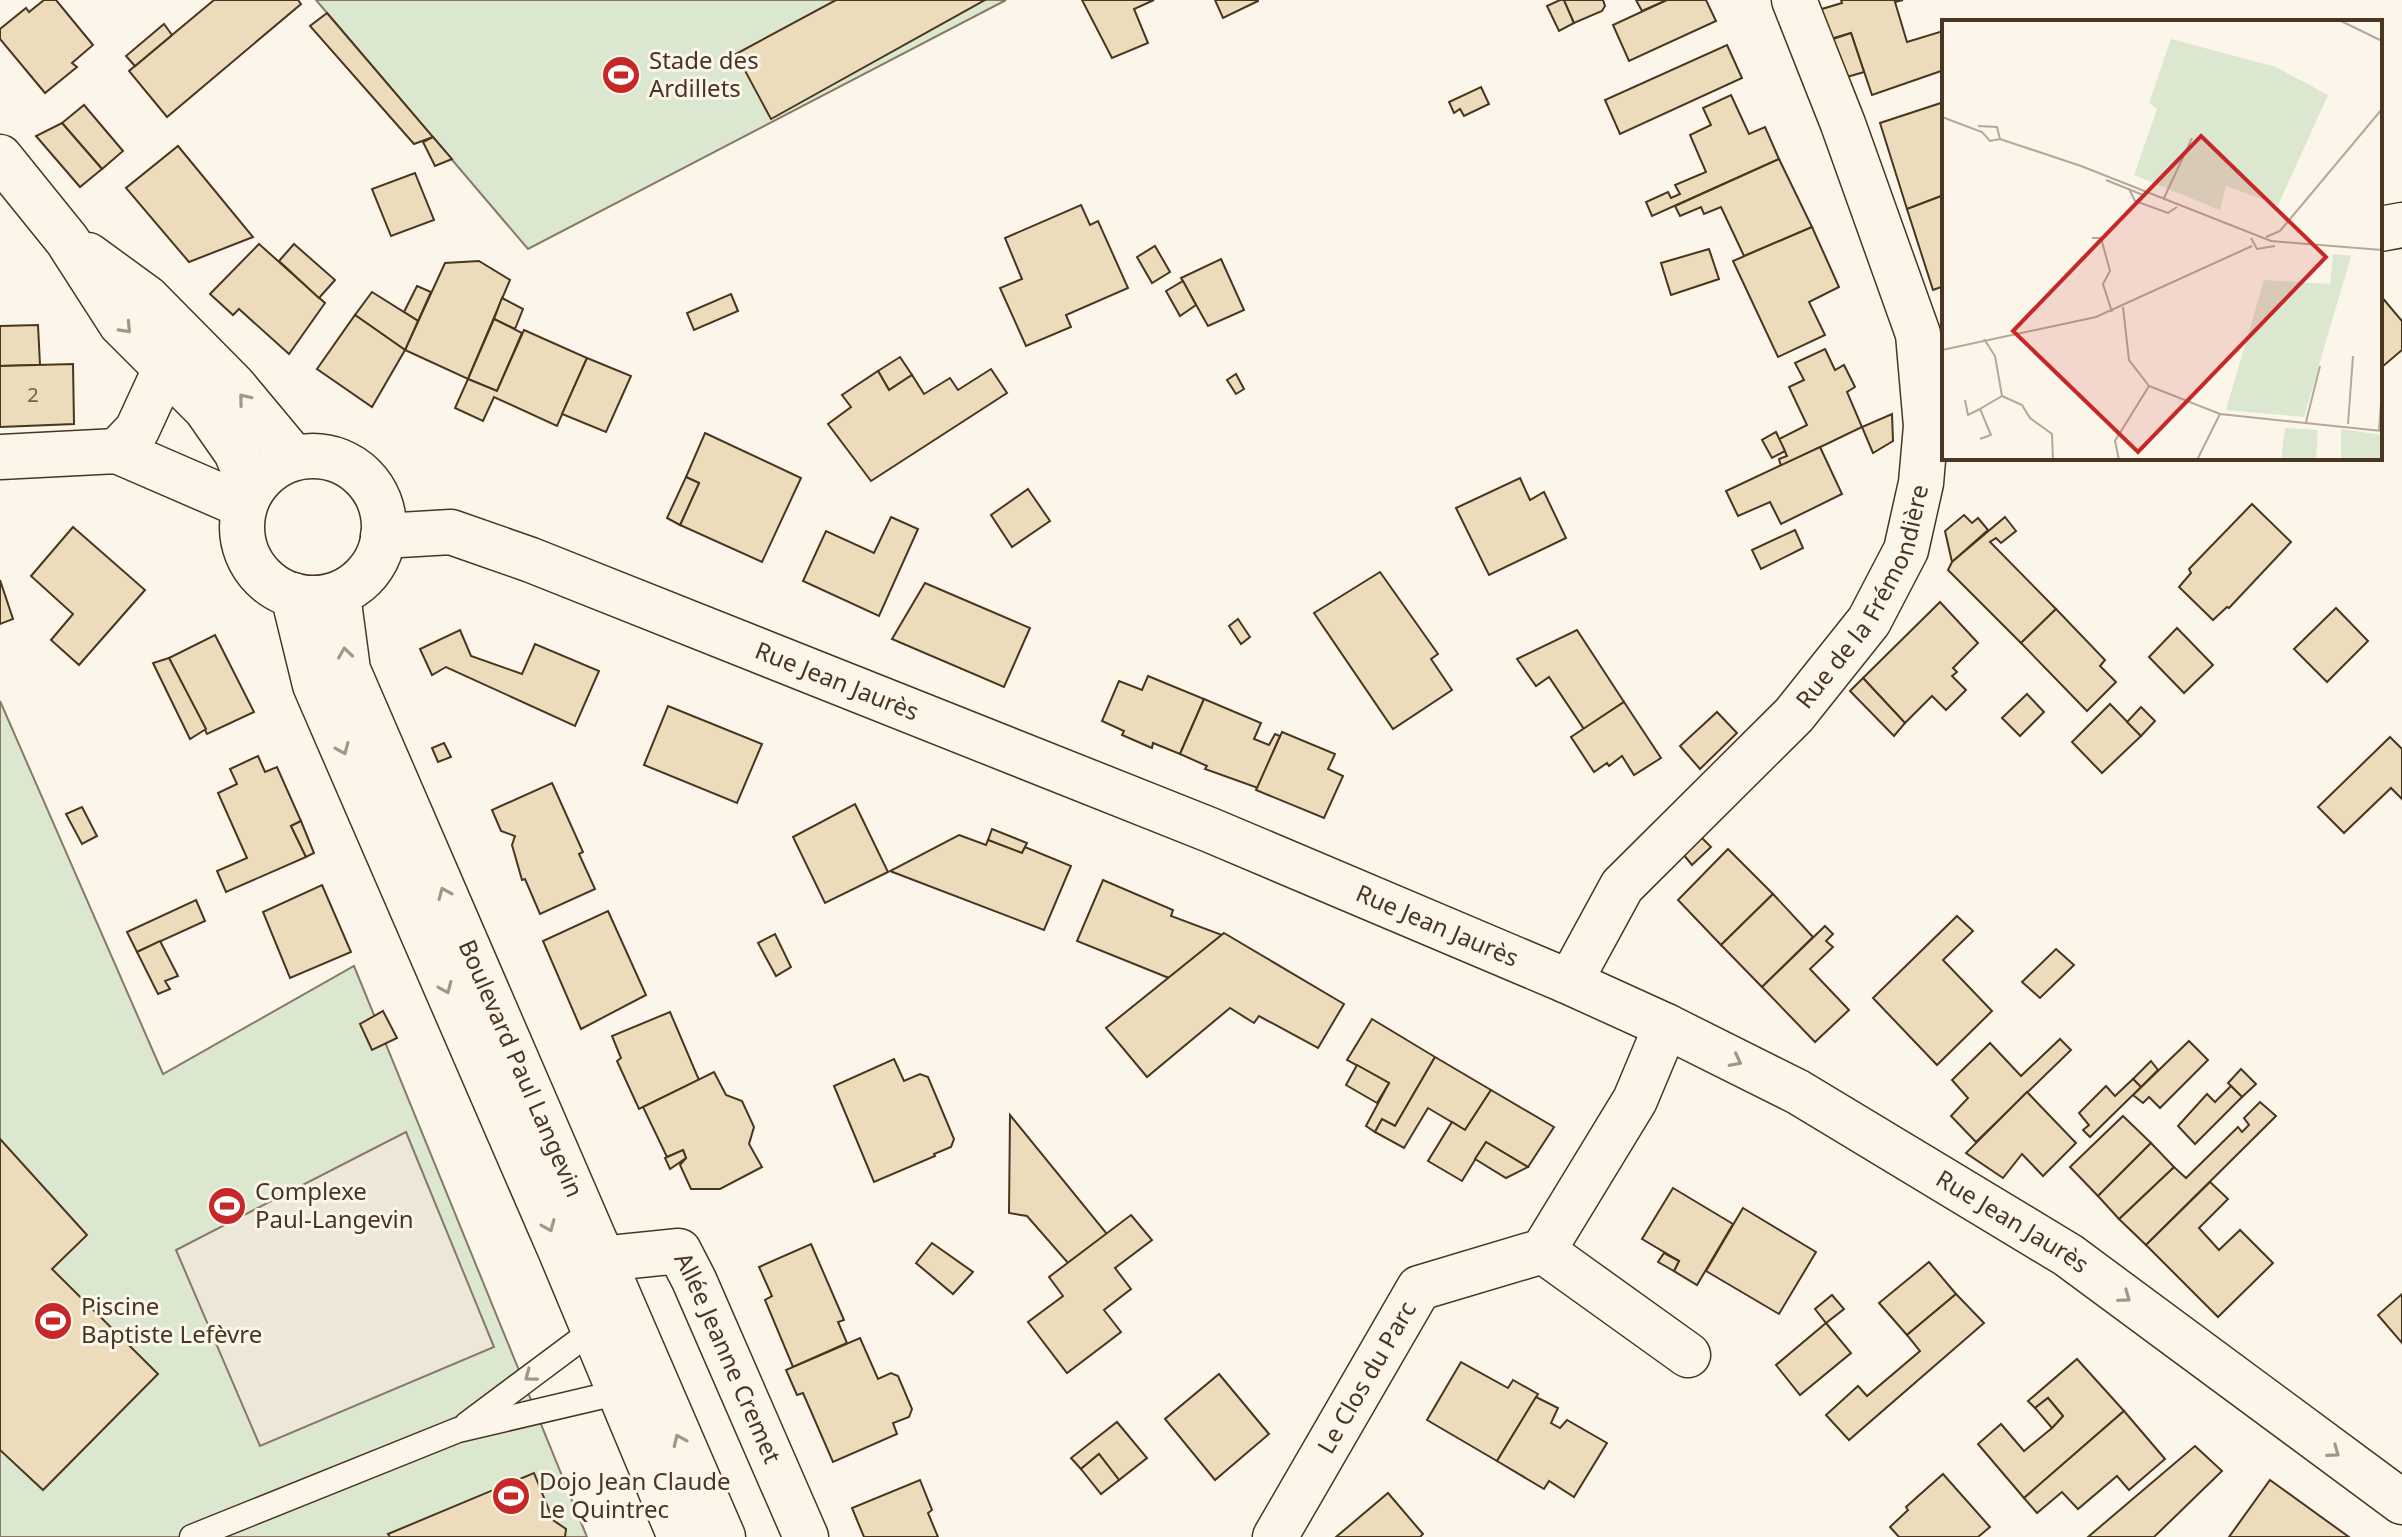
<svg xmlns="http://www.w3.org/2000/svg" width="2402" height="1537" font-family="'Noto Sans',sans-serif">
<rect width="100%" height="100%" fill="#fbf6e9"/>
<!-- green -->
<g fill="#dce7d0" stroke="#887966" stroke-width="2">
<path d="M316,0H1006L528,249Z"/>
<path d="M0,701L163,1074L354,966L587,1537H0Z"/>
</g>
<!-- parking -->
<path fill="#ede7d9" stroke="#887966" stroke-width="2" d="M406,1132L494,1347L260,1446L176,1250Z"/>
<!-- building -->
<g fill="#ecdcbc" stroke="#4a3520" stroke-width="2">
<path d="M44,0H56L93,45L72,63L77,67L45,93L0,39V29L26,8L29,12Z"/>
<path d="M214,0H298L301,4L167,117L129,71Z"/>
<path d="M836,0H985L771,119L736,54Z"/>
<path d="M1082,0H1154L1134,9L1148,43L1112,58Z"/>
<path d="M1215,0H1258V1L1223,18Z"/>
<path d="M1560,0H1564L1574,23L1559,31L1547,6Z"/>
<path d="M1564,0H1603L1605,6L1602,11L1574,23Z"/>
<path d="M1636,0H1667L1642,11Z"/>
<path d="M1667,0H1706L1716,21L1629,61L1613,25Z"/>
<path d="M1841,0H1903L1895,2L1907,42L1943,31L1944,70L1872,95L1851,33L1827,40L1815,11L1842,3Z"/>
<path d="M327,13L433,137L414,144L310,26Z"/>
<path d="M164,24L172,35L135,66L126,56Z"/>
<path d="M1851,33L1864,72L1847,77L1833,39Z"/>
<path d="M1727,45L1742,78L1620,134L1605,100Z"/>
<path d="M1481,87L1489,104L1464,116L1460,109L1454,113L1449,102Z"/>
<path d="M1731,95L1749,134L1765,127L1779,159L1652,216L1646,202L1668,192L1671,198L1680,194L1675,185L1706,172L1690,135L1711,125L1703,108Z"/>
<path d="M1944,102V195L1907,209L1880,123Z"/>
<path d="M84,105L123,151L102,169L62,123Z"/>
<path d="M62,123L102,169L80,187L36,136Z"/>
<path d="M433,137L452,159L435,166L423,142Z"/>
<path d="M178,146L253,237L189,262L126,188Z"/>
<path d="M1779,159L1812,227L1744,256L1721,207L1704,214L1701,207L1680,216L1675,206Z"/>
<path d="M415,173L434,220L391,236L372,189Z"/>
<path d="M1944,195V286L1933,290L1907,209Z"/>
<path d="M1081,205L1090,225L1098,221L1128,288L1066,315L1071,327L1026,346L1000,288L1022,279L1005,238Z"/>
<path d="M1812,227L1839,287L1809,302L1825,335L1778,357L1733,261Z"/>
<path d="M259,244L325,303L289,354L239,309L233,315L210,294Z"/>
<path d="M294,244L335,280L319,298L279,261Z"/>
<path d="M1155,246L1170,272L1152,283L1137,257Z"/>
<path d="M1709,249L1719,279L1671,295L1661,263Z"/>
<path d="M1221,259L1244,310L1208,326L1181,278Z"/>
<path d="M479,261L510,280L468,379L405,350L445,263Z"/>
<path d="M1183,281L1196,305L1180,316L1166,291Z"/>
<path d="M417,286L431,292L418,321L404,312Z"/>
<path d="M372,292L418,321L405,350L355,315Z"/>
<path d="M731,294L738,311L694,330L687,313Z"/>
<path d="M2380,295L2402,321V350L2382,367Z"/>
<path d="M502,298L523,309L515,329L494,319Z"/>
<path d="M355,315L405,350L372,407L317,369Z"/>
<path d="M494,319L522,333L497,391L468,379Z"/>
<path d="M38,325L40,365L0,366V326Z"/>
<path d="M524,330L587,358L557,426L494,397L483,421L455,408L468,379L497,391Z"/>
<path d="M1825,349L1835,370L1844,365L1855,387L1847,392L1862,427L1781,466L1779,459L1787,456L1779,439L1807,425L1789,387L1804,380L1795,363Z"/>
<path d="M900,357L912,375L889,390L878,371Z"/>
<path d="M587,358L631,376L606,432L562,414Z"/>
<path d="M73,364L74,424L0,427V366Z"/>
<path d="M991,369L1007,393L871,481L828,424L851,407L842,395L878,371L889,390L912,375L924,394L950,378L958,390Z"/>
<path d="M1236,374L1244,389L1236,394L1227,380Z"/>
<path d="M1892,414L1893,441L1873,453L1862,427Z"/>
<path d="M1776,432L1785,451L1772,458L1762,440Z"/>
<path d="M705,433L801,478L762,562L680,525L699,483L686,477Z"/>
<path d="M1820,447L1842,494L1781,524L1770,502L1738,516L1726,491Z"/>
<path d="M686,477L699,483L680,525L667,518Z"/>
<path d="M1520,478L1530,500L1544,492L1566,538L1489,575L1456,508Z"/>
<path d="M1028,489L1050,521L1012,547L991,515Z"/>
<path d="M2252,504L2291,542L2229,608L2227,607L2213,620L2179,587L2191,573L2189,569Z"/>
<path d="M1964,515L1972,523L1978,518L1988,530L1952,562L1945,531Z"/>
<path d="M891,517L918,529L879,616L803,581L826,531L874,553Z"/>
<path d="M2005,517L2016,531L2001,543L1996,538L1990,542L2056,609L2021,643L1948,570L1952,562Z"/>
<path d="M73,527L145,590L79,665L51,640L73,614L31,576Z"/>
<path d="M1795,530L1803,548L1761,569L1752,550Z"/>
<path d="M1380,572L1438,654L1431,659L1452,690L1393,729L1314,613Z"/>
<path d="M0,580L13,619L0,624Z"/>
<path d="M925,583L1030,628L1004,687L892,639Z"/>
<path d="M1940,602L1978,643L1953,668L1957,672L1952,676L1966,690L1946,710L1932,696L1905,723L1863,678Z"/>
<path d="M2336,608L2368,641L2327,682L2294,649Z"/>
<path d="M2056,609L2105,660L2100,666L2116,682L2087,711L2021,643Z"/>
<path d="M1238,619L1250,637L1241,644L1229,626Z"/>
<path d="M2177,628L2213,665L2184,693L2149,657Z"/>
<path d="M460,630L471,656L522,674L535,644L599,671L575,726L446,667L432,675L420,649Z"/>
<path d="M1577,630L1624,702L1584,729L1549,677L1536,686L1517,659Z"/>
<path d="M215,635L254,712L207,734L169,658Z"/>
<path d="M169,658L206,729L190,739L153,663Z"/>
<path d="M1148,676L1204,699L1180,754L1153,743L1152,748L1122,735L1124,731L1102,721L1119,681L1142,690Z"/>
<path d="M1863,678L1905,723L1894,736L1850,691Z"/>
<path d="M2027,694L2044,712L2020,736L2002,718Z"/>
<path d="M1204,699L1261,723L1254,739L1269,745L1275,734L1280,736L1258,788L1205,769L1207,766L1180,754Z"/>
<path d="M1624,702L1661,758L1634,775L1622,756L1609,766L1607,763L1594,772L1571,737Z"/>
<path d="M2110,704L2141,736L2102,773L2072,742Z"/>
<path d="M668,706L762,744L737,803L644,765Z"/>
<path d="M2141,707L2155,721L2141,736L2127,722Z"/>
<path d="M1717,712L1737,733L1700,769L1680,746Z"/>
<path d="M1282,732L1335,754L1328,769L1343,776L1324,818L1256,790Z"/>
<path d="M2390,737L2402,749V799L2391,788L2344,833L2318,807Z"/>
<path d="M444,743L451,757L438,762L432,748Z"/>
<path d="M258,756L265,772L277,767L301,821L291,826L306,857L226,892L217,871L247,858L218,793L237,784L230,769Z"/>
<path d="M552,783L583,852L579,854L595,889L540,914L525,879L522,880L512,845L515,836L501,831L492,810Z"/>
<path d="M855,804L888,872L825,903L793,837Z"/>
<path d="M82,807L97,836L82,844L66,814Z"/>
<path d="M301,821L314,853L306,857L291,826Z"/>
<path d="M992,829L1027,843L1022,853L988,840Z"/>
<path d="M959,835L986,845L988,840L1022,853L1025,847L1071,866L1044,930L890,871Z"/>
<path d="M1701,837L1711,847L1692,865L1683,854Z"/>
<path d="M1728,849L1773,894L1721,945L1678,900Z"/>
<path d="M1103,880L1173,910L1171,916L1222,935L1169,978L1077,941Z"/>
<path d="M322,885L351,952L290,978L263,912Z"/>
<path d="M1773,894L1813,937L1762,987L1721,945Z"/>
<path d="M196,900L205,921L137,952L127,932Z"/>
<path d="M608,911L646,995L581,1029L543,941Z"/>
<path d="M1957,916L1973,931L1943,960L1992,1011L1937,1065L1873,998Z"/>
<path d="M1825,926L1833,934L1826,941L1833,947L1810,969L1849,1010L1815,1042L1762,987Z"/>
<path d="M1224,933L1344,1004L1318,1048L1259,1016L1254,1023L1230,1008L1147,1077L1106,1028Z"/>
<path d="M775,934L791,967L776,976L758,943Z"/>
<path d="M160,941L178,976L165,981L170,989L158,994L137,952Z"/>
<path d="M2056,949L2074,965L2040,998L2022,982Z"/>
<path d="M383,1011L397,1038L372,1050L360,1024Z"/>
<path d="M670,1012L699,1080L639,1109L617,1061L621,1058L612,1036Z"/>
<path d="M1372,1019L1435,1057L1395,1126L1382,1119L1375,1132L1366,1126L1389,1083L1347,1060Z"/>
<path d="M2060,1039L2071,1050L1976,1142L1951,1116L1968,1098L1952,1080L1990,1043L2021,1076Z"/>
<path d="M2189,1041L2208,1060L2160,1108L2149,1097L2143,1103L2133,1095Z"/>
<path d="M1435,1057L1491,1090L1465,1130L1428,1108L1404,1148L1375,1132L1382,1119L1395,1126Z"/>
<path d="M894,1059L904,1081L920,1074L928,1077L954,1139L951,1147L934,1154L935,1156L874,1182L834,1086Z"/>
<path d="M2151,1061L2158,1070L2141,1087L2133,1079Z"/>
<path d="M1357,1065L1389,1083L1377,1103L1346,1085Z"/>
<path d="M2241,1069L2256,1084L2242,1097L2228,1083Z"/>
<path d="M714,1072L726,1095L742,1101L754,1127L749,1144L762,1167L720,1189H691L680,1165L686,1158L683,1150L667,1157L643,1107Z"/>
<path d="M2133,1079L2141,1087L2090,1137L2083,1130L2089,1125L2079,1113L2106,1086L2115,1096Z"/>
<path d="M2231,1086L2242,1097L2195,1144L2178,1126L2207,1094L2215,1102Z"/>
<path d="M1491,1090L1554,1127L1528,1167L1486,1142L1462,1181L1428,1161L1452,1122L1465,1130Z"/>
<path d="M2027,1092L2076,1143L2043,1176L2022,1154L2003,1178L1966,1153Z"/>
<path d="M2260,1102L2276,1116L2146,1245L2119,1219L2174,1167L2186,1178L2238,1127L2242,1132L2249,1125L2244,1118Z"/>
<path d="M1010,1115L1107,1234L1068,1263L1027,1216L1009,1213Z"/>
<path d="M2123,1116L2151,1143L2098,1196L2070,1167Z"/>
<path d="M0,1139L87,1235L52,1269L158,1374L43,1490L0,1450Z"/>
<path d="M1486,1142L1528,1167L1506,1178L1475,1159Z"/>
<path d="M2151,1143L2174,1167L2119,1219L2098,1196Z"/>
<path d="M683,1150L686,1158L670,1169L665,1158Z"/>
<path d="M2210,1182L2228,1199L2199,1228L2219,1250L2240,1230L2273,1263L2218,1317L2146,1245Z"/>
<path d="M1673,1188L1733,1224L1697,1285L1674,1271L1679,1261L1642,1239Z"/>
<path d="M1743,1208L1816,1252L1779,1314L1706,1271Z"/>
<path d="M1131,1215L1152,1240L1115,1268L1131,1289L1104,1310L1121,1332L1067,1373L1028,1322L1063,1296L1049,1277Z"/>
<path d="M932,1243L973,1272L953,1294L916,1263Z"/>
<path d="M811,1244L844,1320L838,1322L847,1343L793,1367L765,1300L772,1296L759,1267Z"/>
<path d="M1664,1253L1679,1261L1674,1271L1658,1262Z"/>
<path d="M1929,1262L1956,1294L1907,1335L1879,1303Z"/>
<path d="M1956,1294L1984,1323L1849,1440L1826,1415L1858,1386L1867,1396L1920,1351L1907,1335Z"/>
<path d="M2402,1294V1343L2378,1315Z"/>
<path d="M1832,1295L1844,1309L1826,1323L1815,1309Z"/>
<path d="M1826,1323L1851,1353L1800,1395L1776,1365Z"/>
<path d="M860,1338L878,1379L891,1373L898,1376L912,1409L909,1417L893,1423L897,1434L833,1462L803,1393L797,1395L786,1370Z"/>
<path d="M2077,1359L2124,1411L2024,1498L1978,1444L2001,1424L2024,1451L2052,1428L2063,1416L2048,1398L2035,1408L2028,1401Z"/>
<path d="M1461,1362L1508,1388L1513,1380L1538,1394L1497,1461L1427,1420Z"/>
<path d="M1219,1374L1269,1434L1215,1480L1165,1419Z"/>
<path d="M1536,1397L1558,1408L1551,1423L1560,1428L1567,1420L1607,1443L1574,1497L1549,1481L1544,1489L1497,1461Z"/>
<path d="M2048,1398L2063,1416L2052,1428L2035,1408Z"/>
<path d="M2124,1411L2165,1459L2129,1490L2117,1476L2078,1509L2062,1492L2037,1513L2024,1498Z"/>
<path d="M1117,1422L1147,1458L1119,1480L1099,1454L1081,1469L1071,1458Z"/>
<path d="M2195,1446L2222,1471L2154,1537H2088Z"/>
<path d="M1099,1454L1119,1480L1101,1494L1081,1469Z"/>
<path d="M534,1473L553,1520L566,1529L565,1537H390L388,1534Z"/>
<path d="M1943,1474L1990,1527L1978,1537H1899L1890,1527L1908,1510L1906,1507Z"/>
<path d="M920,1480L932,1510L928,1513L938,1537H864L852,1508Z"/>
<path d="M2270,1480L2349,1537H2229Z"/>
<path d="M1388,1493L1423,1534L1420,1537H1336Z"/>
</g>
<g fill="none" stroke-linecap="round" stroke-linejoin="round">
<!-- service casing -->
<g stroke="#4a3520" stroke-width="27">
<g id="service">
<path d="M467,1424L593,1330"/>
<path d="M192,1537L458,1430L620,1392"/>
</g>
</g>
<!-- minor casing -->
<g stroke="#4a3520" stroke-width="47">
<g id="minor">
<path d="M2380,229L2402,225"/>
<path d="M117,451L137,430L166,367"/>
<path d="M0,457L117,451L244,506"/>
<path id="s1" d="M383,536L451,532L531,560L1210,830L1567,981L1666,1026L1798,1092L2068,1255L2402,1502"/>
<path id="s2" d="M1567,981L1579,965L1622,886L1794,715L1869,621L1906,550L1921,483L1926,426L1918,334L1843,124L1794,0"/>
<path d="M1543,1251L1688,1355"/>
<path id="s3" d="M601,1259L679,1251L694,1280L806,1537"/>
<path id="s4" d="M1275,1537L1419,1288L1543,1251L1635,1100L1666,1026"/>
</g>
</g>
<!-- tertiary casing -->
<g stroke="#4a3520" stroke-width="47">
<g id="tertiary">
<path d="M0,157L67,240L121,324L206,409L236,452L252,490"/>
<path d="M88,255L147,298L234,386L294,458"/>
<circle cx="313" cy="527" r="71"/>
<path d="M293,595L315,685L561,1252L680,1537"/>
<path id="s5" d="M338,595L348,670L723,1537"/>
</g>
</g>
<!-- service -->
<use href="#service" stroke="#fbf6e9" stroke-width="24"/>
<!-- minor -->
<use href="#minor" stroke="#fbf6e9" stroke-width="44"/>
<!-- tertiary -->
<use href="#tertiary" stroke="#fbf6e9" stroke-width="44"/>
</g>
<!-- one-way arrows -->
<defs><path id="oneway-chevron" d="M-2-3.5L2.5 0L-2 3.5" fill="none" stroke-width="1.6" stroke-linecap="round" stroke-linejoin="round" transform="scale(2)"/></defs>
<g stroke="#a29684">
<use href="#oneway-chevron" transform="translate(126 328) rotate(47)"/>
<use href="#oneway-chevron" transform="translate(244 399) rotate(-129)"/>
<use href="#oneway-chevron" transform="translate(345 653) rotate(-98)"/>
<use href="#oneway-chevron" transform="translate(343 749) rotate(67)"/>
<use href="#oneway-chevron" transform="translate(444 893) rotate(-113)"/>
<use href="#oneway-chevron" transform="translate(446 988) rotate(67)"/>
<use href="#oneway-chevron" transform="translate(1736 1061) rotate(27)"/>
<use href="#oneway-chevron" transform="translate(549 1226) rotate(67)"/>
<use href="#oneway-chevron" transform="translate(2125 1297) rotate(36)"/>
<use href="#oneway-chevron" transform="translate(530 1376) rotate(143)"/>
<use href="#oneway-chevron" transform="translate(679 1440) rotate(-114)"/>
<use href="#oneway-chevron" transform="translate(2334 1452) rotate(36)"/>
</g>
<!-- icons -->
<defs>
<g id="stadium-disc" transform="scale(2)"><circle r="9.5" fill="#c62828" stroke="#fbf6e9"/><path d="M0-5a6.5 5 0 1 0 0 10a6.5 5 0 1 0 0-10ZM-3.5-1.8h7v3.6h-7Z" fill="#fff"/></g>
</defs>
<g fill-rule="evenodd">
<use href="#stadium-disc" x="621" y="75"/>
<use href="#stadium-disc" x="227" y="1206"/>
<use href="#stadium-disc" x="53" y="1321"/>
<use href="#stadium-disc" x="511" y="1496"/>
</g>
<g text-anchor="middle" stroke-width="6" stroke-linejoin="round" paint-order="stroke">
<!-- number labels -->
<g font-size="20" fill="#725f47">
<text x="33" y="402">2</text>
</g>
<!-- poi labels -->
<g font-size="24" fill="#4a3520" stroke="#fbf6e9" text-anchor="start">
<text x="649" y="69">Stade des<tspan x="649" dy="28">Ardillets</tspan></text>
<text x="255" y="1200">Complexe<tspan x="255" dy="28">Paul-Langevin</tspan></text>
<text x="81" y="1315">Piscine<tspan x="81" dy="28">Baptiste Lefèvre</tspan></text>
<text x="539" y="1490">Dojo Jean Claude<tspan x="539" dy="28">Le Quintrec</tspan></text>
</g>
<!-- street labels -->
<g font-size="24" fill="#4a3520" stroke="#fbf6e9">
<text dy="8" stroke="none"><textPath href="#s2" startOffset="492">Rue de la Frémondière</textPath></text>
<text dy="8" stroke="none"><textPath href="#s1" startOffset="482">Rue Jean Jaurès</textPath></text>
<text dy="8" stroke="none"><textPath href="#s1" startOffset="1130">Rue Jean Jaurès</textPath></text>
<text dy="8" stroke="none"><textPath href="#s5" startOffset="510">Boulevard Paul Langevin</textPath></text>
<text dy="8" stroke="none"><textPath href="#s1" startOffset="1778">Rue Jean Jaurès</textPath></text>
<text dy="8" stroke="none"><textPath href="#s3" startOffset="196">Allée Jeanne Cremet</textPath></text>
<text dy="8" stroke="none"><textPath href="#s4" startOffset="184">Le Clos du Parc</textPath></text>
</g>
</g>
<!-- overview -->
<g transform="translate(1942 20)">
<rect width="440" height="440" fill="#fbf6e9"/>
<path d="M229,19L334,47L386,75L336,185L284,166L278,190L192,155L215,89L207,83ZM391,234L409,236L362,397L284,390L322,260L388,264ZM343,408L376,410L374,440H339ZM399,409L440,415V440H399Z" fill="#dce7d0"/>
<path fill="none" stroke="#b4a999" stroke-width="2" d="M397,0L440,21M0,97L40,112L48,121L58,119L139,146L329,221L440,230M36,106L55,107L58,119M164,160L201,175M187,169L193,181L226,193L235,187M222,178L250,118M324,217L338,211L440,89M150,218H159L168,251L161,264L170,292M309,218L315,229L333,226M181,287L187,340L207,366L278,394L440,411M42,319L53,336L60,376L80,385L88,398L110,414L111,440M0,330L154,297L310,226M23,380L26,395L38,389M364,402L378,346M406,404L411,336M437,411L440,368M38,419L49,415L38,389L60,376M177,440L173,421L207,366M255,440L278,394"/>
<path fill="#c62828" fill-opacity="0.15" stroke="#c62828" stroke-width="4" d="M259,116L384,237L196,432L71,311Z"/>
<rect width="440" height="440" fill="none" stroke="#4a3520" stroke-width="4"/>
</g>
</svg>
